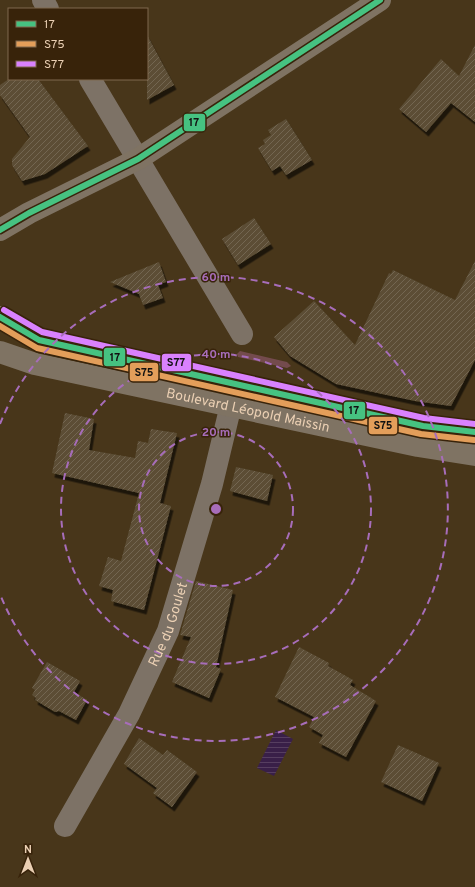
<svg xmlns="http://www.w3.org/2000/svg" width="475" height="887" font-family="Overpass,sans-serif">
<defs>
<pattern id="water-rules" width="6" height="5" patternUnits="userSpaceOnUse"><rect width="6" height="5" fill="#391f48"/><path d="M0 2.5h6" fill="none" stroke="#563e60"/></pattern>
<pattern id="building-hatch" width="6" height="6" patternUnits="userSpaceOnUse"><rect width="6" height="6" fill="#5b4e36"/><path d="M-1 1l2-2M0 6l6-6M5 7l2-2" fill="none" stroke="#736651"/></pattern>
<filter id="shadow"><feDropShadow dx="2.5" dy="4.5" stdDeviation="0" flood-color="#0009"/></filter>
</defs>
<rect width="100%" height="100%" fill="#48361a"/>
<!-- grass -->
<path fill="#744b4d" d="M240,351L287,362L291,366L287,368L238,357L237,354Z"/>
<!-- water -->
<path fill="url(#water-rules)" d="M276,730L293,739L274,776L257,768Z"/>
<!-- building -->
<g fill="url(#building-hatch)" filter="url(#shadow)">
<path d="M147,35L174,85L147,100Z"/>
<path d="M475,45V122L451,103L426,132L399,109L441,59L459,76Z"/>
<path d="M9,79H38L88,146L45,174L22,181L12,165V159L30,137L0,95V85Z"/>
<path d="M286,119L312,160L286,175L280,166L272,171L258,148L265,144L263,140L271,135L268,130Z"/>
<path d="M254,218L271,244L238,265L222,239Z"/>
<path d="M475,261V360L451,406L415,401L336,384L290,356L274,337L314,301L355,345L389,273L391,274L393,270L455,300Z"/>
<path d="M159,262L166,282L158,285L163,298L143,305L139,294L110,282Z"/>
<path d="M65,413L94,419L89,450L135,458L138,441L148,443L151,429L177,433L160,503L171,506L144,610L111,601L113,590L99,586L108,557L121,561L139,493L52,473Z"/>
<path d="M236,467L273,475L267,501L230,491Z"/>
<path d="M196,581L233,590L216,667L221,669L209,698L172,682L191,637L180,635Z"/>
<path d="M299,647L329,663L328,666L353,680L350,685L376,701L346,757L319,743L323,735L309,727L314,717L275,697Z"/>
<path d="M47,662L80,681L74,692L87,700L76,720L59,711L55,712L35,700L36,698L32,695L35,690L32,688Z"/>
<path d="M139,738L163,755L167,750L197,772L172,807L153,793L157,788L124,764Z"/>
<path d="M398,745L439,763L422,801L381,782Z"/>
</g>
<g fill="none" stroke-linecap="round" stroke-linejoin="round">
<!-- street -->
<g stroke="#7d7266" stroke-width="22">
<path d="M43,0L48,9"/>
<path d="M90,79L242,334"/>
<path id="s1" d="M65,826L129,714L168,631L212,484L236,384"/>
</g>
<!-- secondary -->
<g stroke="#7f7363" stroke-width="22">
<path d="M0,230L29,213L138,159L380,0"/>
<path d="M0,317L39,340L423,426L475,432"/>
<path id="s2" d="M0,352L35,364L418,446L475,455"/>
</g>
<!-- bus-1 casing -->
<g stroke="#38230a" stroke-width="9">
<g id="bus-1">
<path d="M0,230L29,213L138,159L380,0"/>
<path d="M0,317L39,340L423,426L475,432"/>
</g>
</g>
<!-- bus-2 casing -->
<g stroke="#38230a" stroke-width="9">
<path id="bus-2" d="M0,326L37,348L421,434L474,440"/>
</g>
<!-- bus-3 casing -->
<g stroke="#38230a" stroke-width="9">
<path id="bus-3" d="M4,310L42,332L424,418L475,424"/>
</g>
<!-- bus-1 -->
<use href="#bus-1" stroke="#46c281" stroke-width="6"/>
<!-- bus-2 -->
<use href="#bus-2" stroke="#e39e5a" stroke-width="6"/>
<!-- bus-3 -->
<use href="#bus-3" stroke="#d981fe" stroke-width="6"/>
</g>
<!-- distance rings -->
<g fill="none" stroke="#a76dba" stroke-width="2" stroke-dasharray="7 5">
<circle cx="216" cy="509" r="77"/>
<circle cx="216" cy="509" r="155"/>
<path d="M0 424A232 232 0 1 1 0 594"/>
</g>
<g text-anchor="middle" stroke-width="3" stroke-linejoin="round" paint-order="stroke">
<!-- street labels -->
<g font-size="14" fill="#eacfb3" stroke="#38230a">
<text dy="5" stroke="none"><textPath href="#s2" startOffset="255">Boulevard Léopold Maissin</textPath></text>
<text dy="5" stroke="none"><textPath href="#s1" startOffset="227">Rue du Goulet</textPath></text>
</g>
</g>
<circle cx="216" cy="509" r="6" fill="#a76dba" stroke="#38230a" stroke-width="2"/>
<g font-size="12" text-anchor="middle" font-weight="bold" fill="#a76dba" stroke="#38230a" stroke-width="3" stroke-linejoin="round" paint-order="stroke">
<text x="216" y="281">60 m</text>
<text x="216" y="358">40 m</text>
<text x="216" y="436">20 m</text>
</g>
<g stroke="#38230a" stroke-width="1.5">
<rect x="183" y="113" width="23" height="19" rx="4" fill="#46c281"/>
<rect x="103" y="347" width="23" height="20" rx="4" fill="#46c281"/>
<rect x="161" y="353" width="31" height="19" rx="4" fill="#d981fe"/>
<rect x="129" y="362" width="30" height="20" rx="4" fill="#e39e5a"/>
<rect x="343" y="401" width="23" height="19" rx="4" fill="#46c281"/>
<rect x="368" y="416" width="30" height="19" rx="4" fill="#e39e5a"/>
</g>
<g font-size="11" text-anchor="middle" font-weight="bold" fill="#111">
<text x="194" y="126">17</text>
<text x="115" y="361">17</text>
<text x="176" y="366">S77</text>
<text x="144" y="376">S75</text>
<text x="354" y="414">17</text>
<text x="383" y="429">S75</text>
</g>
<!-- legend -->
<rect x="8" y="8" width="140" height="72" fill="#38230a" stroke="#7f684e"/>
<rect x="16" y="21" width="20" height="6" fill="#46c281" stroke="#7f684e"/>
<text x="44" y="28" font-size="12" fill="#eacfb3">17</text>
<rect x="16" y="41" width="20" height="6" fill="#e39e5a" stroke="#7f684e"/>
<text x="44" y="48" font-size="12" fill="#eacfb3">S75</text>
<rect x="16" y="61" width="20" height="6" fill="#d981fe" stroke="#7f684e"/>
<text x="44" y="68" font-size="12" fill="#eacfb3">S77</text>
<!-- north arrow -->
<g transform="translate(28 859)" stroke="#38230a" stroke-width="3" paint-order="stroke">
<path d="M0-3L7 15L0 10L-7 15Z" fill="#eacfb3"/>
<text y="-6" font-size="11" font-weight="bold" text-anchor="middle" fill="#eacfb3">N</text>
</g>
</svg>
